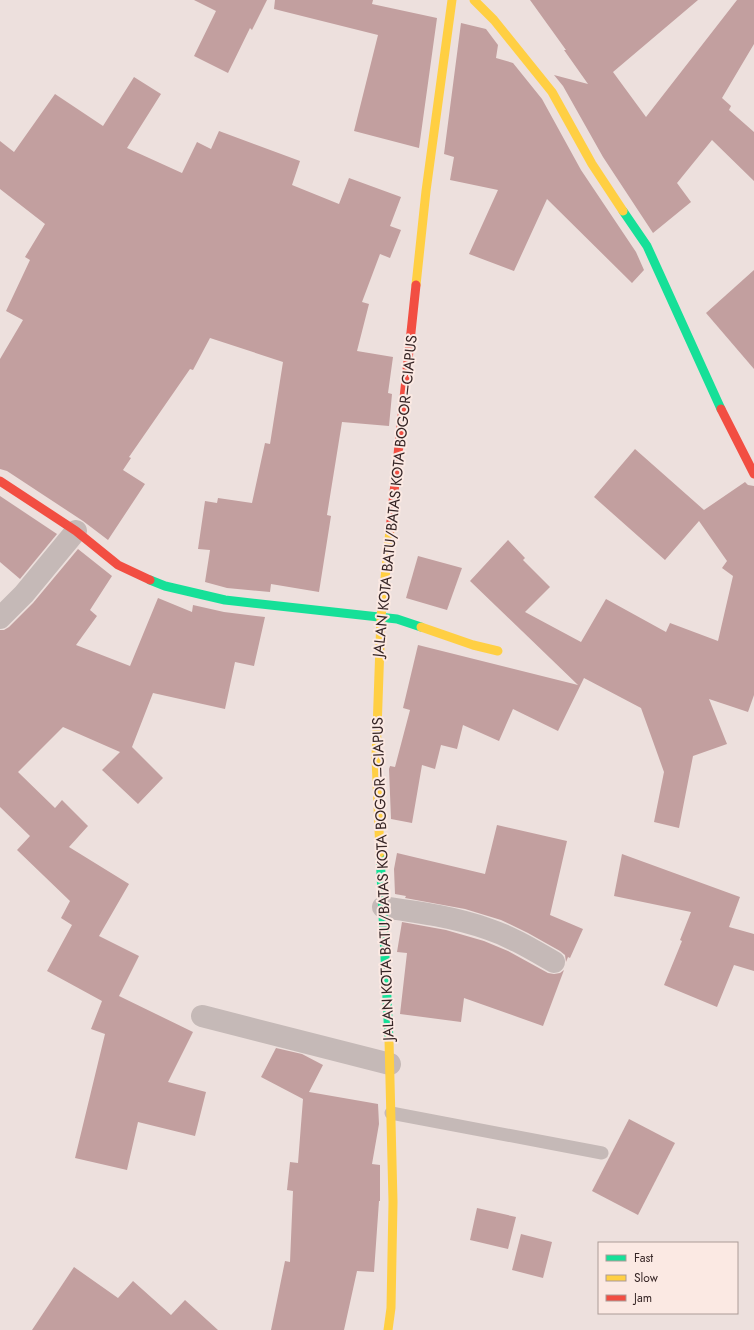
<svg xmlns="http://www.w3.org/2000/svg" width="754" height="1330" font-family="Jost,sans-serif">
<rect width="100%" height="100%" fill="#ede0dd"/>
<!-- building -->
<g fill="#c29f9f">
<path d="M194,0H267L252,30L250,28L228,73L194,56L216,11Z"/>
<path d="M275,0H373L372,4L437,18L419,148L354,131L378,35L274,9Z"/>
<path d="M530,0H698L613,72L646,117L737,0H754V44L722,98L731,106L729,110L754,132V181L712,140L677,183L691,202L653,233L603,157L563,86L554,75L588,84L564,50H566Z"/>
<path d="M461,23L486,29L498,45L496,58L513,63L542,99L581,170L636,252L644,270L632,283L547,199L514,271L469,254L498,190L450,180L454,157L444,154Z"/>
<path d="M134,77L161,94L127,148L182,173L197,142L211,149L219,131L300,161L292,185L339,204L349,178L401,197L390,226L401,230L390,258L380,254L362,302L369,304L357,351L393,357L388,393L392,394L389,426L342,422L327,515L331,516L319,592L271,584L270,592L227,588L205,582L210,550L198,549L205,501L217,503L218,498L252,503L265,443L270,444L283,362L210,338L193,370L190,369L129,457L131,458L123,470L145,484L108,540L83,521L7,471L0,469V359L23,320L6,311L30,260L25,257L45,224L0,189V141L14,152L55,94L103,126Z"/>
<path d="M754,270V369L706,313Z"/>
<path d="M635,449L704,510L745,482L748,485L754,486V695L748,712L709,699L727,744L693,756L679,828L654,822L664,772L641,708L584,678L558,731L513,709L499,741L463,725L457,749L441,745L435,769L422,765L412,823L391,819L389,769L390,766L395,767L410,710L403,708L418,645L578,685L470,581L508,540L525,558L523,560L550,587L525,612L581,642L606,599L666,632L670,623L718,641L733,576L722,568L727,561L699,521L665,560L594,497Z"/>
<path d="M0,496L57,534L20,579L0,562Z"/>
<path d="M78,549L112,576L90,610L97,616L76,645L130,666L158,598L192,612L193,605L224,612L265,617L254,666L235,662L225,709L153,693L132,747L163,778L138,804L102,770L120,752L63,727L18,772L55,808L62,800L88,826L69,847L129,884L99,936L139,956L119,996L193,1032L168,1082L206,1092L195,1136L138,1122L127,1170L75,1158L105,1034L91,1029L102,1001L47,971L72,925L61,918L70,901L17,850L30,836L0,807V630H4L9,627L33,603Z"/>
<path d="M418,556L462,568L447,610L406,598Z"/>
<path d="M497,825L567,841L550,915L583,929L570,958L568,957L566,962L565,955L560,951L528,933L501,920L465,909L405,898L406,896L395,894L394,869L397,853L485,874Z"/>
<path d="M622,854L740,897L729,927L754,934V971L734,965L717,1007L664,985L682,941L680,940L691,912L614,896Z"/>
<path d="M402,922L446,930L484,941L508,951L548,973L554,974L560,973L564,970L543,1026L464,998L461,1022L400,1014L407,953L397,952Z"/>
<path d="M276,1048L302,1054L323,1065L309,1092L378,1104L379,1124L372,1164L380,1165V1201H379L374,1272L357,1271L344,1330H271L285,1261L290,1262L293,1191L287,1190L290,1162L298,1163L303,1099L261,1077Z"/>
<path d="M629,1119L675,1143L638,1215L592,1191Z"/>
<path d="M477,1208L516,1217L508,1249L470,1240Z"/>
<path d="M521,1234L552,1242L543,1278L512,1270Z"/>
<path d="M74,1267L118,1298L133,1281L171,1315L185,1300L218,1330H32Z"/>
</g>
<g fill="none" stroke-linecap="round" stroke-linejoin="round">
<!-- lane -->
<path stroke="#c5b9b7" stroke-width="13" d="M391,1113L602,1153"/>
<!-- street -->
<g stroke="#c5b9b7" stroke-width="22">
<path d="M0,618L24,594L76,531"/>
<path d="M383,907C418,912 454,917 488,929C512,937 533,950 554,962"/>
<path d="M202,1016L390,1064"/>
</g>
<!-- fast -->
<g stroke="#16e098" stroke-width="9">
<path d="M623,211L647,246L721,409"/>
<path d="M150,580L165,586L225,600L397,619L421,627"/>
<path d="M380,853L389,1040"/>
</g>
<!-- slow -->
<g stroke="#ffcf43" stroke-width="9">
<path d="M474,0L494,20L552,92L592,164L623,211"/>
<path d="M416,285L426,191L452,0"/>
<path d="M421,627L473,645L498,651"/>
<path d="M380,853L376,758L381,617L390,530"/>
<path d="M388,1330L391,1308L393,1202L389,1040"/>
</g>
<!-- jam -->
<g stroke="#f24e42" stroke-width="9">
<path d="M721,409L754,474"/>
<path d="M0,481L76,531L118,565L150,580"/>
<path d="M390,530L416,285"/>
</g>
</g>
<g text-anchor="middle" stroke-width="4" stroke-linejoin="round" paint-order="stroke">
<!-- street labels -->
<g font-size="15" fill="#362525" stroke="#fbe9e3">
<text transform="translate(395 496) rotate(-84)" y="5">JALAN KOTA BATU/BATAS KOTA BOGOR–CIAPUS</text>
<text transform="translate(383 879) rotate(-92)" y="5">JALAN KOTA BATU/BATAS KOTA BOGOR–CIAPUS</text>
</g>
</g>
<!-- legend -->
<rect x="598" y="1242" width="140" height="72" fill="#fbe9e3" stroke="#ac9b97"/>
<rect x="606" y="1255" width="20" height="6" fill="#16e098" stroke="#ac9b97"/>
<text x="634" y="1262" font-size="12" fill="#362525">Fast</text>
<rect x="606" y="1275" width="20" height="6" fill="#ffcf43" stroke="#ac9b97"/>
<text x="634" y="1282" font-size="12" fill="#362525">Slow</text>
<rect x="606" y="1295" width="20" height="6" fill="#f24e42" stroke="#ac9b97"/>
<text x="634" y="1302" font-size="12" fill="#362525">Jam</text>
</svg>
